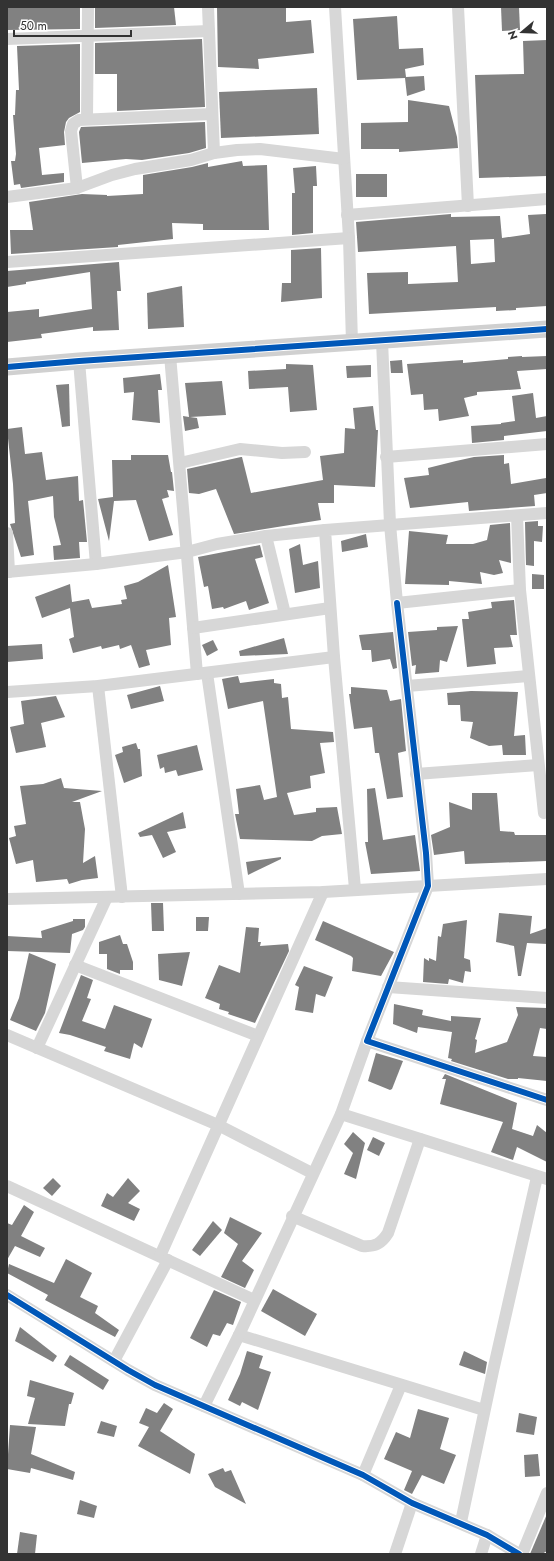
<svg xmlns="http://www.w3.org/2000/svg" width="554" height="1561" font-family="Jost,sans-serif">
<rect width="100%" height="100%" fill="#fff"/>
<!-- building -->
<g fill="#818181" fill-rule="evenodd">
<path d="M7,7H80V29L7,30Z"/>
<path d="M95,7H174L176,25L95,28Z"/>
<path d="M217,7H286V22L311,20L314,53L258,59L259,69L218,67Z"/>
<path d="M501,7H519L520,30L502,31Z"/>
<path d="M397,16L399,49L423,48L424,65L405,69L406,77L424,76L425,90L407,96L405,78L357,80L353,19Z"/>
<path d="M202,39L205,107L117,111V74H95V43Z"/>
<path d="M547,40V176L479,178L475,75L524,74L523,41Z"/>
<path d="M80,44V112L69,118L66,122L64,132L65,145L39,148L42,175L64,173V182L21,188L20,184L14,185L11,161H15L16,154L13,115H15L16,90H19L17,46Z"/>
<path d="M317,88L319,134L221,138L219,92Z"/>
<path d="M408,100L449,106L457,137L458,148L399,152V149H361V123L408,122Z"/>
<path d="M205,122L206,148L189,153L142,160L126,159L82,163L79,132L81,127Z"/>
<path d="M242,161L243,166L267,165L269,230H203V224L172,223L173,239L118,245V247L11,254L10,230H33L29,202L82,194L107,195V196L143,194V175L192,167L208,163V167Z"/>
<path d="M316,166L317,186H313V233L292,235V193H295L293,168Z"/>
<rect x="356" y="174" width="31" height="23"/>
<path d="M451,214V217L500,216L502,238L530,234L528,215L546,214L547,306L516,308V310L496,311V307L369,314L367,273L408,272V284L458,282L456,246L358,252L356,222ZM494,239L495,262L471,264L470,240Z"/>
<path d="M321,248L322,298L281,302L282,283H291V250Z"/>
<path d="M119,262L121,291H117L119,330L93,331V327L41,334L42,338L7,342V312L39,309V317L92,309L90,272L26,282V284L7,287V271Z"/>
<path d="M182,286L184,327L148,329L147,293Z"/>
<path d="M522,356V357L547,356V369L517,371L521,389L477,392V395L464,398L469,416L439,421L438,409L424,410L423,394L411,395L407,364L463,360V363L508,359V357Z"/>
<path d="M402,360L403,373H391L390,361Z"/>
<path d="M286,364L313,365L317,410L290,412L288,387L249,389L248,371L286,369Z"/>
<path d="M371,365V377L347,378L346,366Z"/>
<path d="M160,374L162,390H158L160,423L132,420L134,392L124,393L123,378Z"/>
<path d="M222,381L226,415L190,417L197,418L199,428L185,431L183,416L189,417L185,383Z"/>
<path d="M69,384L70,426L62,427L56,385Z"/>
<path d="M533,393L536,418L547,416V431L504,436V440L472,443L471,426L501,424V423L515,421L512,396Z"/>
<path d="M373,406L376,430H378L375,487L334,485V503H318L321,520L234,534L216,489L199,494L189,493L187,469L241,457H242L251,493L323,480L320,456L344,453L345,428L355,429L353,408Z"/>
<path d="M22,427L25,454L42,452L46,480L78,476L79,501L83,500L87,542H79L80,558L54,560L53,546L61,545L54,517L53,496L28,501L34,555L21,557L10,524L15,523L13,484L7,429Z"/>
<path d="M131,455H168L171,472H172L174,491L167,490L169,497L162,499L173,535L149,541L136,500L114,501L109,541L98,499L113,497L112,460H131Z"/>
<path d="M504,455V464L509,463L511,484L546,478L547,493L534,495L535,506L469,511L468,502L410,508L404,478L429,475L428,468L456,461L474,457Z"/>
<path d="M538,521V526H543L542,542L534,541V566L526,565L525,522Z"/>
<path d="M510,523L511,563L499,560L503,573L494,575L480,572L482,584L449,581V585L405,584L409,531L448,535L446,544H473L487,540L490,525Z"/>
<path d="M366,534L368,547L342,552L341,541Z"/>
<path d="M300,544L303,565L318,561L320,588L295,593L289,549Z"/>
<path d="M260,545L263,557L255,559L269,603L249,610L246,601L224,609L223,607L212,609L208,586L204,587L198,557Z"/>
<path d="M168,565L176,617L169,618L171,645L146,650L150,665L139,668L131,645L120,649L119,645L102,649L101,646L73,653L69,639L74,637L70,608L42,618L35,597L70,584L72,602L89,599L92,608L122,604L121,600L127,599L124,586L138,582Z"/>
<path d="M532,574L544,575V589H532Z"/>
<path d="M514,600L517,635H510L513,647L494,648L496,664L467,667L462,619H469L468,612L492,608L491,602Z"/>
<path d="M458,626L447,662L440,660L439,672L415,674L416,665L412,666L408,632L437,630V627Z"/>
<path d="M393,632L397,668L393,669L390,659L372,662L371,650H362L359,635Z"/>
<path d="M284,638L288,654L240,656L239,651Z"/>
<path d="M213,640L218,650L207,656L202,645Z"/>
<path d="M42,644L43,659L7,662V646Z"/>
<path d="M238,676L240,683L274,679V683L281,684L282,698L288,697L291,729L333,732L334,742L320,743L325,773L310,776L311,788L287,793L294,815L316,812V808L337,807L342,834L322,836L312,841L240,839L235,814H239L236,789L260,785L264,800L277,797L263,701L228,709L222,679Z"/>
<path d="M160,686L164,701L131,709L127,695Z"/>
<path d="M351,687L387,690L390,701L401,699L406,751L398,753L403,797L387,799L379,753H375L372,727L354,729L349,694H351Z"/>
<path d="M471,691L518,692L514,736L525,735L526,755H503L502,745L489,746L470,738L473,722L461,721L460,705H448L447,693Z"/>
<path d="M56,696L65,717L41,723L46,747L16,753L10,727L24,724L21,701Z"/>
<path d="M136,743L138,749H140L142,776L124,783L115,755L123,752L122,747Z"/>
<path d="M197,745L203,770L178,776L176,770L165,773L164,767L160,769L157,755Z"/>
<path d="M61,778L64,788L102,791L72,802H80L85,829L83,863L95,856L98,878L82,880L69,884L67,879L36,882L33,860L16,864L9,838L16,836L14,826L26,824L20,786L43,784Z"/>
<path d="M375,788L383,840L415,835L420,871L371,874L365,842H368L367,789Z"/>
<path d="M472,793H497L500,831L514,832L515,835H547V861L465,864L464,851L434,855L431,835L450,827L449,802L472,810Z"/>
<path d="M183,812L186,828L167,832L176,852L163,858L152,835L140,837L138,833Z"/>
<path d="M281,857V859L248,875L246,862Z"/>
<path d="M151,903H163L164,931H152Z"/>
<path d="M499,913L532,916L530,934L547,928V944L527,943L521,976H518L514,946L496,942Z"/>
<path d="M196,917H209L208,931H196Z"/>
<path d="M73,919H85V927L83,930L72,934L70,953L7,951V936L42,938L41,931L73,921Z"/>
<path d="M467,920L464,958L470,960L471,972L465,971L463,983L449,979L448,984L423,982L424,958L429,961V958L436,961L438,936L441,937L443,924Z"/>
<path d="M323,921L394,952L381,976L352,971L353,958L351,956L315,940Z"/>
<path d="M246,927L259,928L258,942H261L260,946L288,944L289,951L255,1023L228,1014L229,1012L219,1009L220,1004L205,998L219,965L240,973Z"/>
<path d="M120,935L123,944H127L133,962V970H120V974L107,969V954H99V942Z"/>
<path d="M190,952L182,986L159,980L158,954Z"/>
<path d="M29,953L56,964L45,1013L36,1031L10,1020L19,998Z"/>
<path d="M304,966L333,977L325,997L316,994L313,1013L295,1010L299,987L295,985Z"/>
<path d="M81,975L93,980L87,998L91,999L82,1021L105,1029L114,1005L152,1019L142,1048L134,1043L130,1059L104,1051L106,1047L70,1035L59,1033Z"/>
<path d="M394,1004L423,1010L422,1015L451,1021V1016L481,1018L475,1039L477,1040L475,1053L507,1042L518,1015L516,1007L547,1008V1029L540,1028L533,1056L547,1057V1081L518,1078V1079H508L451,1061L452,1059L448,1058L452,1032L418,1027L417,1033L393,1024Z"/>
<path d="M376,1053L403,1061L392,1089L390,1090L368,1081Z"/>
<path d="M445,1074L517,1103L512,1129L533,1136L537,1125L547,1133V1162L517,1147L513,1160L491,1152L503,1122L440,1104L446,1079H442Z"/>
<path d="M353,1132L365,1143L356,1179L344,1174L353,1153L344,1144Z"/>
<path d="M373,1137L385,1143L379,1156L367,1150Z"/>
<path d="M53,1178L61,1186L52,1196L43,1188Z"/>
<path d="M128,1178L140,1191L128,1203L140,1209L134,1221L101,1206L107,1193L113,1197Z"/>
<path d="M24,1205L34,1212L21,1236L45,1248L40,1257L15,1246L7,1260V1223L12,1225Z"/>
<path d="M230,1217L262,1233L242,1261L254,1270L245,1288L221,1277L238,1244L224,1233Z"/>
<path d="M213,1221L222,1230L200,1256L192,1250Z"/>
<path d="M66,1259L92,1273L80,1297L98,1306L95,1313L119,1330L115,1337L45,1300L48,1295L7,1273L9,1264L54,1283Z"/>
<path d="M273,1289L317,1314L305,1336L261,1311Z"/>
<path d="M214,1290L241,1302L233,1325L227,1323L220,1336L213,1334L207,1347L190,1338Z"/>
<path d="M20,1327L57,1356L53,1362L15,1341Z"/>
<path d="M247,1351L263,1356L259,1368L271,1372L258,1410L242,1402L240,1406L228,1400L240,1374Z"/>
<path d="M464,1351L487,1362L485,1374L459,1365Z"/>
<path d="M70,1355L109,1380L103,1390L64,1365Z"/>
<path d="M30,1380L74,1393L71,1404H69L65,1426L28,1424L35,1398L27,1396Z"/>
<path d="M164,1403L173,1409L160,1431L195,1454L190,1474L138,1446L149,1427L139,1423L146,1408L157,1413Z"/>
<path d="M418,1409L449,1418L440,1449L456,1455L444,1484L422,1475L412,1494L404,1490L412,1471L384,1459L396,1432L410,1438Z"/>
<path d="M519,1413L537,1417L534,1435L516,1432Z"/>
<path d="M101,1421L117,1426L114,1437L97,1433Z"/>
<path d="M10,1425L36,1427L31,1454L75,1472L73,1480L31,1468L30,1473L7,1469Z"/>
<path d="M538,1454L540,1476L525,1477L524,1455Z"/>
<path d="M223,1468L225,1472L231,1470L246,1504L215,1487L208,1474Z"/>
<path d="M80,1500L97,1506L94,1518L77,1514Z"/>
<path d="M547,1514V1551L542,1554H530Z"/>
<path d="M20,1532L37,1535L35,1554H17Z"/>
</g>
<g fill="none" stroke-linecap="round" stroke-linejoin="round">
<!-- street -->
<g stroke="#d7d7d7" stroke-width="12">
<path d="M208,7L214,153"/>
<path d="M335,7L349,238L352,343"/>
<path d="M458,7L468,206"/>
<path d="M7,39L209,31"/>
<path d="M87,119L88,7"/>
<path d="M77,188L71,131L73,124L79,120L212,114"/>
<path d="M7,197L77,188L112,175L135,169L191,160L214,153L237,150L260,149L344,159"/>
<path d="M347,215L547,199"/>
<path d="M7,262L349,238"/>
<path d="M382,341L390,524L397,603L520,590"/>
<path d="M170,355L197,674"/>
<path d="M79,361L96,564"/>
<path d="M386,457L547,444"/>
<path d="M180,463L240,449L282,453L305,452"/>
<path d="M517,516L520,590L544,813"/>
<path d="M7,533L9,572"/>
<path d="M266,536L285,614"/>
<path d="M7,572L96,564L187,552L217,544L266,536L325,530"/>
<path d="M397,603L426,853L428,886L367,1041L547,1100"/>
<path d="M193,628L330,608"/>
<path d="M207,673L239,894"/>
<path d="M98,686L122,897"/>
<path d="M407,686L528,676"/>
<path d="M7,692L98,686L334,657"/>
<path d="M416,774L538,765"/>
<path d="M355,889L334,657L325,530L547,513"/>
<path d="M7,899L323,892L547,879"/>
<path d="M75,965L258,1036"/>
<path d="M388,987L547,998"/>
<path d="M7,1035L218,1125L312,1173"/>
<path d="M37,1048L107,897"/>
<path d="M341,1114L547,1179"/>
<path d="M7,1186L254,1300"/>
<path d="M292,1216L362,1246C375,1247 381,1244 388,1233L420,1139"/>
<path d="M160,1256L323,892"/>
<path d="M7,1295L128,1370L155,1385L363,1475L412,1503L487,1535L519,1554"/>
<path d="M239,1335L484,1410"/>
<path d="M114,1361L168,1260"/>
<path d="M204,1406L239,1335L341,1114L367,1041"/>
<path d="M363,1475L401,1385"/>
<path d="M461,1522L493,1371L537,1177"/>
<path d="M395,1554L412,1503"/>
<path d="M481,1554L487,1535"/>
<path d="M522,1554L547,1493"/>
</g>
<!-- secondary -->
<path stroke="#d0d0d0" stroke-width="17" d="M7,367L79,361L547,329"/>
<!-- cycleway casing -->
<g stroke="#fff" stroke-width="8">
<g id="cycleway">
<path d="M7,367L79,361L547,329"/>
<path d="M397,603L426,853L428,886L367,1041L547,1100"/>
<path d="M7,1295L128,1370L155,1385L363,1475L412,1503L487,1535L519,1554"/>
</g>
</g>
<!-- cycleway -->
<use href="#cycleway" stroke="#0057b8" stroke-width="6"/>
</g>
<!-- border -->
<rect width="554" height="1561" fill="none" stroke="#333333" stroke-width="16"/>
<!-- north arrow -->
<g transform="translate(522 32) rotate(251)" stroke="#ffffff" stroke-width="3" paint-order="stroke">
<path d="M0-3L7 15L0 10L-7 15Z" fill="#333333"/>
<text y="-6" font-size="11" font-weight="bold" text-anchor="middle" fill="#333333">N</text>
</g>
<!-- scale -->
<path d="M14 30v6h117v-6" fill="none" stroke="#333333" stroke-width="2"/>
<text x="20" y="30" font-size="12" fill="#333333" stroke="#ffffff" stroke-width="3" paint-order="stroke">50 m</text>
</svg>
